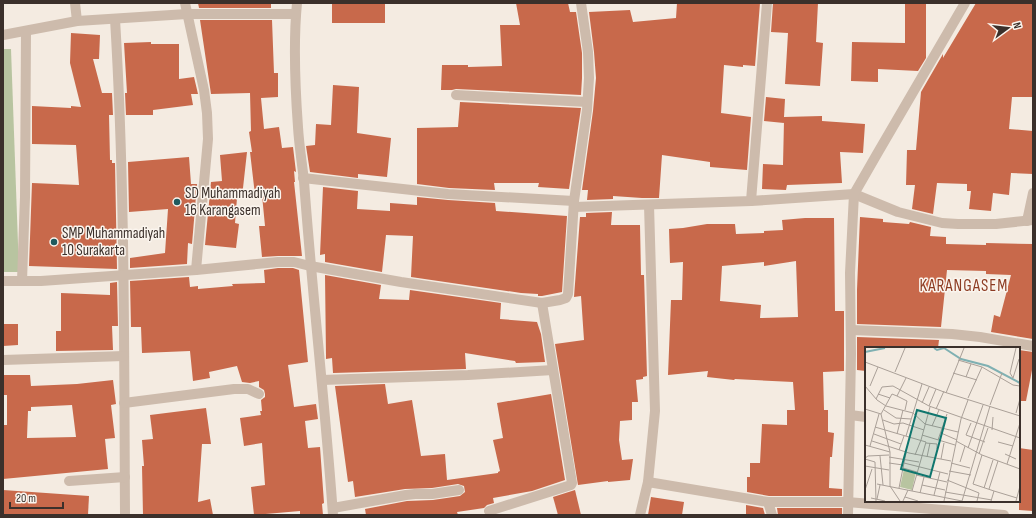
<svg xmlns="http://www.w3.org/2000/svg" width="1036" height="518" font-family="'Sofia Sans Condensed',sans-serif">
<rect width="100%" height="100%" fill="#f4ebe1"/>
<!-- pitch -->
<path fill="#b8c4a0" d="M3,49H11L19,272H3Z"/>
<!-- building -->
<g fill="#c8694b" fill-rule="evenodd">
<path d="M198,3H271V8H199Z"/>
<path d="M516,3H568L570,12H576L582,53V78L581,95L456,89L452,90H441L442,65H468V67L502,66L500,25H520Z"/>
<path d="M677,3H760L755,66L743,65V67L724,65L721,113L751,117L747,170L710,167V162L662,155L659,198H642L613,196V199L587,200L588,190H582L593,111L596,78L594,52L589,12L630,10L633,22L676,18Z"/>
<path d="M773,3H818L816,42L823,43L820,86L785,84L788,33L771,32Z"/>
<path d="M905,3H926V58L918,71L878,69V82L851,81L852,42L905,43Z"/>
<path d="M976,3H1033V97H1012L1009,129L1033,131V174L1011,173L1009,195L993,193L991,211L969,209L971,191H967V184L937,183L933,214L912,209L915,185H906L907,150H916L921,92L943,54V58Z"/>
<rect x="332" y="4" width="53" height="19"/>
<path d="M200,20H272L274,73H278V97L261,98L264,129L279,127L282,148L293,147L296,172L294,171L295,182H294L302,256H278L262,257L259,226H265L262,195H255L250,152H252L249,132L251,131L250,93L211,94Z"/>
<path d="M71,33L100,35L99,59H93L102,93H112L113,115H109L110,160H112V163H115L117,269L29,266L32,183L79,185L76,145L32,144V106L71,108V106L81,107L70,63Z"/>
<path d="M151,42V44H179V79L194,77L198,94H191L193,105L153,110V115H126L125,93H127L124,43Z"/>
<path d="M333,85L359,87L357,133L391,138L387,177L358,174V178L310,172L306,146L315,145L316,124L331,125Z"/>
<path d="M766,97L785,99L784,117L822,116V121L865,124L863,153L840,152L842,183L787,185L786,190L762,189L763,164L783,165L784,121V123L764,121Z"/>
<path d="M460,102L581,108L569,189L538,187L539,183H494L495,190L449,188L417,184V128L458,127Z"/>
<path d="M247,152L242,197L237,198L235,223L239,224L236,248L205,245L211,182L222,181L220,155Z"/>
<path d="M189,157L191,184H197L192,244L188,243L187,264L130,268V258L165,253L168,209L129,212L128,162Z"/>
<path d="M323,187L358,191L357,209L390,211V203L417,205V197L448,200L495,203L496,211L567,216L562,292L542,296H538V294L521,293L411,277L413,236L386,235L382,272L325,262V254L320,255Z"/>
<path d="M612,212L611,225H640L641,275H644L647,376L643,377V379L636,380L638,402H632V420L620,421L619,440L622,460L633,459L630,480L608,482V481L578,485L555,344L584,340L581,296L574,297L580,217H586V213Z"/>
<path d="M860,217L883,219V222L909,224L910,222L931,227L930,236L946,237V244L986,245V243L1033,244V339L991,332L994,315L1000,317L1011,275L986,274V271L947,270L941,327L857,324V290Z"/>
<path d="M805,218H834L835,311H844V371L823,372L824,410H828V432L834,433L832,457H830L829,488L842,489V496H769L747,492V477H750V463H760L762,424L787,425V410H795L793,382L735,379L734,380L707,377L708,371L668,375L671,300H682L683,262L670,263L669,229L683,228L707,224H735L736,234L764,233V231L783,230L782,220ZM796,261L798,317L760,318L761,305L720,301L722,266L764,262V266Z"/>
<path d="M278,268H293L299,270L308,362L288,365L294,407L316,404L318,419L305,421L308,448L320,447L324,503L322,504L323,515H300V511L254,515L251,487L265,485L262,443L244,446L240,418L261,415L260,411H262L261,400L265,397V394L264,390L259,387V381L250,383L242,382L237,366L209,372L210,378L193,381L190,351L142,353L141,327H131L130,281L189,277L190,287L198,286V289L233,286L232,284L265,283L264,270Z"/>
<path d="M325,275L381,285L379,299L409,300L410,290L501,303L500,319L537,322L541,334L545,362L516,363L515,361L465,353L466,369L333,373L332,358L326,359V357Z"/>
<path d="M117,282L118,326H112L113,350L56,351V331H61V293L110,295V283Z"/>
<path d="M3,324H18V345L3,346Z"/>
<path d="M857,337L939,340L938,348H866V371L857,370Z"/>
<path d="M1019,350L1033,352V365L1026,401H1019Z"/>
<path d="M3,375H30L31,386L77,384L113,380L116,404L111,405L115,438L105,439L108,469L3,479V425H7V395H3ZM72,405L76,437L27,438L28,411H31V407Z"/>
<path d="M385,384L388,404L412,400L421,456L445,454L447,480L498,473V472L500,471L493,440L503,438L497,403L551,394L565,480L532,491L493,498L494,503L487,505L484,508L457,512L458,515H366L365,509L407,501L433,500L460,496L465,492L464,486L458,484L432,488L405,489L355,497L353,481L348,482L335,386Z"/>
<path d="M206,408L211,444H202L198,502L210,499L213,515H143L142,466H144L142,440L153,439L150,415Z"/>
<path d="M1019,448L1033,450V511L1019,510Z"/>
<path d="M3,490L89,496L88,515H3Z"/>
<path d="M575,490L581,515H558L553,497Z"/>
<path d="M651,497L684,502L682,515H648Z"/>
<path d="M746,505L763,508L765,515H746Z"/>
<path d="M777,508H842V515H778Z"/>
</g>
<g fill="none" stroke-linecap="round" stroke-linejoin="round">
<!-- street -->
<g stroke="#cdbbac" stroke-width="10">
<path d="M75,3L77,21"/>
<path d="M185,3L204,90L207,113L208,139L196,270"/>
<path d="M297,3C293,44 295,86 298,127C299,145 302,163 304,181C312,292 325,403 333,515"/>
<path d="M115,19C125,184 124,350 125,515"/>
<path d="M3,35L77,21L187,14H296"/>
<path d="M456,95L587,102"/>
<path d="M303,178L448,194L574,201"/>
<path d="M751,201L767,3"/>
<path d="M574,207L751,201L854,194L898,212L942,223L958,224H996L1033,220"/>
<path d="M1027,221L1033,193"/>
<path d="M3,281H41L196,270L278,262H294L310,266L401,282L542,303L560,300L566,298L568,294L574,201L587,110L589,78L588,52L581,3"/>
<path d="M22,281L25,197L26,31"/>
<path d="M851,330L952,334L980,337L1033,346"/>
<path d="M3,360L124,356"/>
<path d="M322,380L468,375L553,370"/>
<path d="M124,403L234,389H248L259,394"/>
<path d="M850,415L866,417"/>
<path d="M69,481L125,477"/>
<path d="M648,482L768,502H847L1004,515"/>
<path d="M768,502L772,515"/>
<path d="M333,508L406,495L415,494H432L459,490"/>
<path d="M489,511L571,485L572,483L542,303"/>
<path d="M640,515L648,482L655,411L649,205"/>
<path d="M848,515L851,354L850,273L854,194L877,154L965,3"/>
</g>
</g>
<!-- markers -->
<g fill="#1f5a5e" stroke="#fbf5ee" stroke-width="1.5">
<circle cx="177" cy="202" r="4"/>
<circle cx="54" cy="242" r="4"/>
</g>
<g text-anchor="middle" stroke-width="3" stroke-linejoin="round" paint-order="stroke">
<!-- poi labels -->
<g font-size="15" fill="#3b302b" stroke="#fbf5ee" text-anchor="start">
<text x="185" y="198">SD Muhammadiyah<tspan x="185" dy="17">16 Karangasem</tspan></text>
<text x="62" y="238">SMP Muhammadiyah<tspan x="62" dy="17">10 Surakarta</tspan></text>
</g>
<!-- quarter labels -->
<g font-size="17" letter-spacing="1" fill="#8c3b22" stroke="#fbf5ee">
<text x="964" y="291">KARANGASEM</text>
</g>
</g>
<!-- overview -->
<g transform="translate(865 347)">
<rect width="155" height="155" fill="#f4ebe1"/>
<path d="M39,122L51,125L47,143L35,140Z" fill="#b8c4a0"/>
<path fill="none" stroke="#7fb0b2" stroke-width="2" d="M69,1L72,3L79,1L96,12L123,19L155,36M0,5L20,1"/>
<path fill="none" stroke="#aaa098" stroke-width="1" d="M151,1L145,26L148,31L154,12M93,13L117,20M0,15L79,45L155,69M117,20L148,38L155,39M30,25L40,1M88,26L112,33M101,30L106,17M0,39L12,53L21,59L48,66L60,77L93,85M5,39L13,20M81,46L99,1M13,47L25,51M32,49L42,54L40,63M103,51L117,20M11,52L17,40L28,39L64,59L155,91M57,56L64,40M125,58L137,26M64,59L71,42M0,62L16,67L25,105V139L35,154M71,62L79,44M19,63L31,71L46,72M151,66L155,52M16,67L27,47L32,49L41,31M18,73L29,77L38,76L59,83M106,76L101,88L120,95M67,79L74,63M10,80L61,95L47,144M127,83L128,70M76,86L92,93M9,87L36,97M32,87L38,63M57,88L90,98M41,89L57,37M56,93L65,60M73,93L82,67M7,94L44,106L86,114M91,94L117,108L155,122M133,95L148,99M61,96L72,97V102M0,98L25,105M5,99L14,67M103,101L118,58M34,103L39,89M114,107L123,81M140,107L151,112M50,108L56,93M117,108L108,137L129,144M15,109L18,138M24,110L54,115M62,110L65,96M0,111L3,109L24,108M0,112L10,115L11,154M76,112L79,96M95,115L100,99M24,116L38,118M39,116L83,127M86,116L105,121M142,117L155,76M0,119L24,123M38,121L52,125M84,124L106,128M51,128L82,135M82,133L114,146L112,154M12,137L97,154M57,138L80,143M34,141L41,106M119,141L128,113M124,142L133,114M0,143L7,122M80,145L127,153M55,146L59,130M69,148L75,125M40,150L53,154M6,151L20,154M12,152L15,138M38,154L43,143M79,154L96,72L103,53M97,154L125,59M126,154L129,144L152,151M151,154L155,139"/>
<path fill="#0f766e" fill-opacity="0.15" stroke="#0f766e" stroke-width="2" d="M52,63L81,71L65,130L36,122Z"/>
<rect width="155" height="155" fill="none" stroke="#3b302b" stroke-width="2"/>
</g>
<!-- border -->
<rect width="1036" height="518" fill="none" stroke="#3b302b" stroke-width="8"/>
<!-- north arrow -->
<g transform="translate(1008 28) rotate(75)" stroke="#fbf5ee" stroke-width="3" paint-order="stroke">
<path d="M0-3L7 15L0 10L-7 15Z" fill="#3b302b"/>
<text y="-6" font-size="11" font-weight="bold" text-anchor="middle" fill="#3b302b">N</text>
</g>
<!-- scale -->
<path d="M10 502v6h53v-6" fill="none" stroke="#3b302b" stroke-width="2"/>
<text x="16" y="502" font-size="12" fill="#3b302b" stroke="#fbf5ee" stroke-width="3" paint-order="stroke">20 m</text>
</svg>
